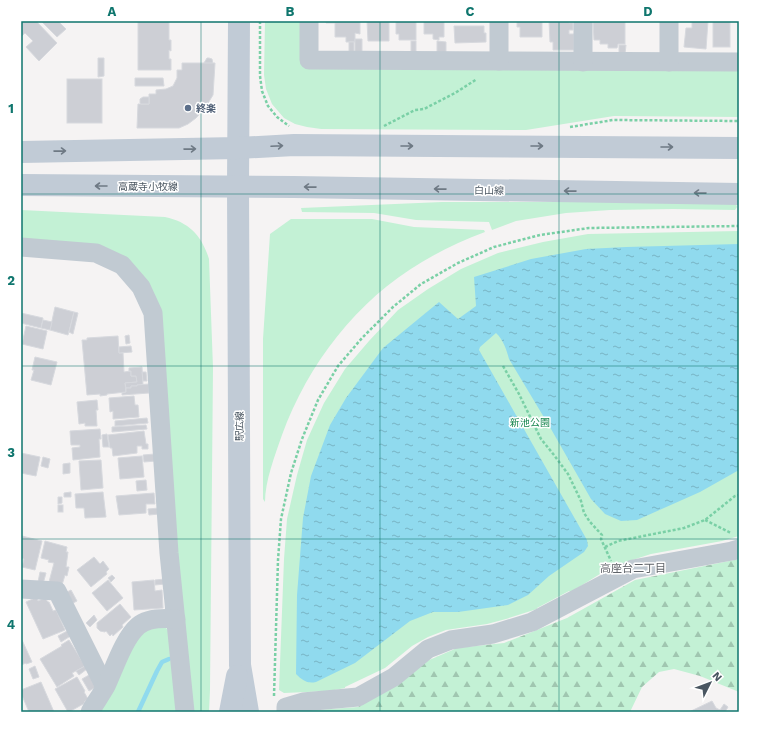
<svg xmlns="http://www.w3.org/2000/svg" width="760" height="733" font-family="'Work Sans','Noto Sans JP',sans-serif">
<defs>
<pattern id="forest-firs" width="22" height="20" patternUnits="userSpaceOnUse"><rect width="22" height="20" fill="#c3f1d5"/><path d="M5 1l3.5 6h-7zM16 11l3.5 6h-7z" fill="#a0c6b0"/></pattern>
<pattern id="water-ripples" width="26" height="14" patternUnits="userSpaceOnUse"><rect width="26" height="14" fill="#90daee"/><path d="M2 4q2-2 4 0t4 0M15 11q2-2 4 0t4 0" fill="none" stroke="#78b4c4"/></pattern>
</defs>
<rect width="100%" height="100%" fill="#f5f3f3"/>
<!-- green -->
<g fill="#c3f1d5">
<path d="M265,21H301V63L739,70V117L614,116L526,130L321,129L307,127L295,124L284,118L272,104L266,89L264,75Z"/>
<path d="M442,202H614L736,204L737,207L735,210L673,209L610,210L566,213L516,221L492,230L489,222L416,220L374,213L302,212L301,208Z"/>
<path d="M21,210L165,217C189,222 202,236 209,259L213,368L210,690L209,712H191L144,278L21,238Z"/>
<path d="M291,219H372L414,227L484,230L485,232C463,240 442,250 422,262C357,300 308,364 282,435C275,455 265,481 265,502L263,499V339L270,234Z"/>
<path d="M739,231V536L722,541L651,554L617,565L616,564L571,592L569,591L537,608V609L506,619L487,624L446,630L428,637L412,646L385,668L345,687V688L329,691L284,693L279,690L284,559L287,519L297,475L307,440L324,403L345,369L369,341L398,310L428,289L461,269L498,253L543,242L588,234Z"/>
<path d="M164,626L169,631L176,712H99L135,639L144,631Z"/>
</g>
<!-- forest -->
<path fill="url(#forest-firs)" d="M739,559V692L700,676L674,669L659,672L642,687L630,712H302L303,711L358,707L393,686L427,661L457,648L504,643L567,618L635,580Z"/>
<!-- water -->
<path fill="url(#water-ripples)" d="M739,244V470L700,492L637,520L621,521L605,514L591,499L551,429L509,359C507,351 503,339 496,333L480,347L479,350L587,540L588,546L584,552L549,576L528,595L508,605L458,612H433L410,621L355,663L316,682C307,684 302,680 296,674L297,595L303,518L311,476L330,425L346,398L383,348L439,302L458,319L476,306L474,277L531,259L586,249L626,247Z"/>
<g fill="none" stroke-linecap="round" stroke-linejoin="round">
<!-- stream -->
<path stroke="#90daee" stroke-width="4.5" d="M138,712L157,671L162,662L169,659"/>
</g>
<!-- building -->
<g fill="#cdcfd5" stroke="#d7d9de">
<path d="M21,21H36L57,43L39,61L26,47L33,41L25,33L21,37Z"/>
<path d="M41,21H58L66,29L57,37Z"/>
<path d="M138,21H169V40H171V51L169,50V59H171V70H138Z"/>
<path d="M326,21H360V34L355,33V42H346V37H335V23H326Z"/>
<path d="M367,21H389V41H368Z"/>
<path d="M396,21H416V40H399V34H396Z"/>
<path d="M424,21H444V37H439V40L433,39V34H424Z"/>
<path d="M517,21H542V37H520V27H517Z"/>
<path d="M549,21H569V23L573,22V30H569V34H574V50H553V42H550Z"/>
<path d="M692,21H708L706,49L684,47L686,28H692Z"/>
<rect x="713" y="21" width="17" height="26"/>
<path d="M593,22H625V44H618L617,48H608V44H600V40H594Z"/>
<path d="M454,26H484V33H486V42L455,43Z"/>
<path d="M355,39H362V52L355,53Z"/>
<rect x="411" y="41" width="5" height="11"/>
<path d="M437,41L446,42V53H437Z"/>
<rect x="349" y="42" width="5" height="11"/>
<path d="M619,45H626L625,54H619Z"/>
<path d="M98,58H104V76L98,77Z"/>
<path d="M207,58H209L212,59L213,64L204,63Z"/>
<path d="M182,63H215L213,95L205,108L196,118L188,124L179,128H137L138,104H149V94H156V90L166,89L173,86L177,78V70H182Z"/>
<path d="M135,78H163L164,86H135Z"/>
<rect x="67" y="79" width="35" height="44"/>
<path d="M143,97H149V104H141L140,103V99Z"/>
<path d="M55,307L74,312L68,335L50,330Z"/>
<path d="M74,312L78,313L73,334L69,332Z"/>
<path d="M21,313L43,318L41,328L21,323Z"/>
<path d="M43,320L52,322L50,330L41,328Z"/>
<path d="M26,326L47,331L43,349L22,344Z"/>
<path d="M129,335L130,343L126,344L125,336Z"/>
<path d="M118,336L119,353H123L124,372L131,371V376H136L137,382L125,383L126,392L107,394V395L100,396V394L87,395L82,340H87V338Z"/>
<path d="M131,346L132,352L119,353V347Z"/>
<path d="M35,357L57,362L51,385L31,380L34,370H32Z"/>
<path d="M142,367L143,385H137V386H131V388H126L125,383L137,382L136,376H131V371H129V368Z"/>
<path d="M142,372H146L147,381H143Z"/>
<path d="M149,384V393L122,395V393L126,392V388H131V386H137V385Z"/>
<path d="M134,396L135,405H138L139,417L113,419V411L110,412L109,398Z"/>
<path d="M97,400L98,410H96L97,426H85V423L79,424L77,402Z"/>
<path d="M147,418L148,423L115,426V421Z"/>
<path d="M146,425L147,429L112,432V427Z"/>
<path d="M100,429L101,439H99L100,457L73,460L72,448L80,447V445H71L70,431Z"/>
<path d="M144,431L146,444H148V449H142V446H137V453L113,456L112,448H110L108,435Z"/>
<path d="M107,434L109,447H103L102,435Z"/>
<path d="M21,453L40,457L36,476L21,473Z"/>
<path d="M155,454L156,461L144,462L143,455Z"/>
<path d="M142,456L144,477L120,479L118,458Z"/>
<path d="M43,457L50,459L48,468L41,466Z"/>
<path d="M101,460L103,488L81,490L79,461Z"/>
<path d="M70,463V473L63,474V464Z"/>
<path d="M146,480L147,490L137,491L136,481Z"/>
<path d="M71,492V497H64V493Z"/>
<path d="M103,492L106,517L85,518L84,508H76L75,494Z"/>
<path d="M154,493L155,504H146V513L119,515L116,496Z"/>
<path d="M58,497H62V503L58,504Z"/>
<rect x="58" y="505" width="5" height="7"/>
<path d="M159,508V514L149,515L148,509Z"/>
<path d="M22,536L42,541L35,570L22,567L24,559L21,558Z"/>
<path d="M45,541L67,547L66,552H68L66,567H69L67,576L65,575L62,585L49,582L54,563L48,562L49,560L41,558Z"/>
<path d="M94,557L100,564L103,561L109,569L106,572L107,574L91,587L77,570Z"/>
<path d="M40,572L46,573L43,584L38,582Z"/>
<path d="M112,575L115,578L111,582L108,578Z"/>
<path d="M165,579V584L155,585V580Z"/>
<path d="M108,580L123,598L107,611L92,593Z"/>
<path d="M154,580L155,591L162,590L163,608L134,610L132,582Z"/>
<path d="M71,590L77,601L73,603L67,592Z"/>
<path d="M37,597L38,601L45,598L48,602H49L53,611L56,610L65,630L43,639L26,602Z"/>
<path d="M120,604L131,617L122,625L123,627L113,636L112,634L110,636L106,631L105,632L100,631L97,628V623Z"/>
<path d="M94,615L97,620L90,627L86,623Z"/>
<path d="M69,630L72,635L61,642L58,636Z"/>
<path d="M22,640L32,662L26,664V663L21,665V641Z"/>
<path d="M69,640L85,666L72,673L74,676L57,687L40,659L62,646L61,645Z"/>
<path d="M35,666L39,677L33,679L29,669Z"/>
<path d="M85,666L87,669L79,675L76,671Z"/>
<path d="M89,675L96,687L89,691L82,679Z"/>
<path d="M77,677L85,691L84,692L88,699L84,702L85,703L69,712H68L55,689Z"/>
<path d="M41,682L54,712H29L21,693V690Z"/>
<path d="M712,701L716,708L720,710L724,704L728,707L725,712H689Z"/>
</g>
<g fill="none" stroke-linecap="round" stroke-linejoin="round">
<!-- path -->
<g stroke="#7ad0a6" stroke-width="2.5" stroke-dasharray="3 2" stroke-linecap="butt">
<path d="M260,21V76L262,91L268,106L277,117L289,126"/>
<path d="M384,126L415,110L424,109L455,93L477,79"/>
<path d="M570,127L613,120L739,121"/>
<path d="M503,366L519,394L541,439L554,455L568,474L581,501L584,513L590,522L602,535L601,539L611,561"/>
<path d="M705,520L731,533"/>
<path d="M605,547L618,541L684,528L705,520L735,496L739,495"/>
<path d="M274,696L278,560L281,519L291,473L302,439L318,400L338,366L362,338L393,307L421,284L458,263L494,247L540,235L589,228L739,226"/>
</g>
<!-- street -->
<g stroke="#c1cad2" stroke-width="19">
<path d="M309,21V60L739,62"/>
<path d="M499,21V61"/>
<path d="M583,62V21"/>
<path d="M669,62V21"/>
<path d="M21,247L96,253L122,265L141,287L153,313L169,553L185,712"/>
<path d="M21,589L57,591L105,687"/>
<path d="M90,712C95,703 101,695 106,686C114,669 124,638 138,626C147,618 164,618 176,619"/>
<path d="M286,712V707L303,702L358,697L394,677L428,649L451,640L493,634L532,622L633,569L732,551L739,549"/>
</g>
<!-- secondary -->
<g stroke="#c1cbd6" stroke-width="22">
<path d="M239,21L238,186L240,665L248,712"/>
<path d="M21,152L238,148L294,145L739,148"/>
<path d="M21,185L294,187L739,194"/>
<path d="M230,712L237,676"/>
</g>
</g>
<!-- one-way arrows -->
<defs><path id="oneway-shaft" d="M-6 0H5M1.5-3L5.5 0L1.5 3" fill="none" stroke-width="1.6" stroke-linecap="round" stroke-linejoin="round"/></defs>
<g stroke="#6e7984">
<use href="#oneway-shaft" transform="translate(277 146) rotate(-3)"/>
<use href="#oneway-shaft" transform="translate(407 146)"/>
<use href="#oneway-shaft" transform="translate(537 146)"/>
<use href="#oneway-shaft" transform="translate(667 147)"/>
<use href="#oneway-shaft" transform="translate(190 149) rotate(-1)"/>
<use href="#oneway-shaft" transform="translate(60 151) rotate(-1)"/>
<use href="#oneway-shaft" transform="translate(101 186) rotate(-180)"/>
<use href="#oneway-shaft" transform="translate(310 187) rotate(-179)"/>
<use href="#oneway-shaft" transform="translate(440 189) rotate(-179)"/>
<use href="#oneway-shaft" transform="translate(570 191) rotate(-179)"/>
<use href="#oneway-shaft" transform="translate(700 193) rotate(-179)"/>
</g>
<!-- grid -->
<path fill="none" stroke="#0f766e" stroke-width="1" stroke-opacity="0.55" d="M201,21V712M380,21V712M559,21V712M21,194H739M21,366H739M21,539H739"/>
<!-- markers -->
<circle fill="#5c6f8a" stroke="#fff" stroke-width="1.5" cx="188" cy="108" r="4"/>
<g text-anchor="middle" stroke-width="3" stroke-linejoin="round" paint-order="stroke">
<!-- service labels -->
<g font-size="10" font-weight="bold" fill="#4e5e75" stroke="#fff" text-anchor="start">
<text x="196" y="112">終楽</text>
</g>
<!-- street labels -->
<g font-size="10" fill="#4a5661" stroke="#fff">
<text x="148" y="190">高蔵寺小牧線</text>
<text transform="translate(489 190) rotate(1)" y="4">白山線</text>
<text transform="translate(239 426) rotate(-90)" y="4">駅広線</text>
</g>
<!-- park labels -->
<g font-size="10" fill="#17864f" stroke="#fff">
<text x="530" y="426">新池公園</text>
</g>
<!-- neighbourhood labels -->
<g font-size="11" fill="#5f6368" stroke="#fff">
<text x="633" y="572">高座台二丁目</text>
</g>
</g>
<!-- border -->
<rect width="760" height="733" fill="none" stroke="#ffffff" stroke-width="44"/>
<!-- north arrow -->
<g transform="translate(710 683) rotate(48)" stroke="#ffffff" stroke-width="3" paint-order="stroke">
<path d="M0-3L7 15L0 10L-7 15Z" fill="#4a5661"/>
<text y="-6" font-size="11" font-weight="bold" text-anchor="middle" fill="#4a5661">N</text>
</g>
<rect x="22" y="22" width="716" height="689" fill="none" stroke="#0f766e" stroke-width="1.5"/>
<g font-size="13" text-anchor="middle" font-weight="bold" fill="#0f766e">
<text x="112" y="16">A</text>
<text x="290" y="16">B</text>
<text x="470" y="16">C</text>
<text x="648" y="16">D</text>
<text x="11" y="113">1</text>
<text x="11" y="285">2</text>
<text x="11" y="457">3</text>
<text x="11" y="629">4</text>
</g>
</svg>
